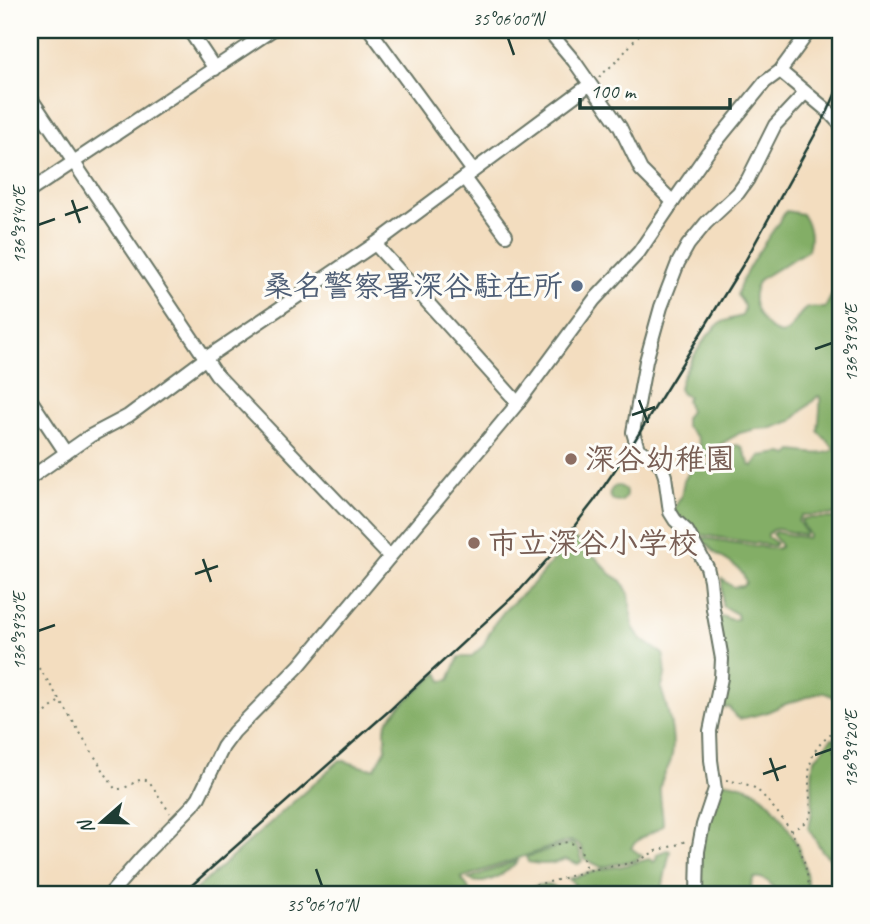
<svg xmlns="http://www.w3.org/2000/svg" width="870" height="924" font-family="Caveat,'Klee One',sans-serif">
<rect width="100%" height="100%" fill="#fdfcf7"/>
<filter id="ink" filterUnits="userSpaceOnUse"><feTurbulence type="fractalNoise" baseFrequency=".0143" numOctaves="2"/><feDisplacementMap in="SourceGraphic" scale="14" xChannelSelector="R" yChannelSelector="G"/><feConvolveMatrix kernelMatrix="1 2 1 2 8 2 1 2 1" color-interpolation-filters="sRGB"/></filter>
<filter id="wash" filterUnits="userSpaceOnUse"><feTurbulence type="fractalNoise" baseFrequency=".00686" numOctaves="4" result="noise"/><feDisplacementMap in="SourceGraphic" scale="28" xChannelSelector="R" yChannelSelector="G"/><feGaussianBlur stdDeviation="1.57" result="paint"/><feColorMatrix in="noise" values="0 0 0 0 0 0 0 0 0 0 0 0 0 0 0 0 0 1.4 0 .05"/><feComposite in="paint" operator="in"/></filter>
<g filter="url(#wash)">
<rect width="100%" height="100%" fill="#f3ddbf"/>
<!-- forest -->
<g fill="#83ae66" stroke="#51764d" stroke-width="2">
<path d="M786,211L802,214C810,227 812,235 808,250L759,280C754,289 752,297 755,306C758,314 764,324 771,329C792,346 794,312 808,308C812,307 820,308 825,308L833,293L840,291V515H802L798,521L806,533L805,535L777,529L772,530L768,534V537L776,543L774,546L697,534L693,533L672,512L681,497L684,481L690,470L714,463L717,461L724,449L737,445L742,447L750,465L753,466L760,456L782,453L789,455L793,451C807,452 822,457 835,449L818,431C819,420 821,409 820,397L818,396L792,421L772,428L756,429L740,433L718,446L713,454L708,458L702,453L697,437L685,426V418L690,411L686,400L688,396L682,394L679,389C680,375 708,330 721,323C727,319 736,318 742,316C747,307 743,302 737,295C745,266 770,237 786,211Z"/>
<circle cx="618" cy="494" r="8"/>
<path d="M807,518H840V699L822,692L783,705L765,713L740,719L735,716L729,707L720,708L718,621L722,616L731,620L738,619L737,614L722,606V579L733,587L743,586L746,583C743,562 717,561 708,544L699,548L697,537L775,549L780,547V544L772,534L775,532L807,538L809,535L801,521L803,519Z"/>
<path d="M571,539L581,542L611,574L622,581L629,594L633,627L641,639L663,654C666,667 667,675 661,688C667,707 677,739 671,760C668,771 659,779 660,791C660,802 663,814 663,825C653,834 639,835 631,848L642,856L636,860L601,867L585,859C583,848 580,841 568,841L461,878L468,887L470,894H191L340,760C353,762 363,770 375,768L386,749L385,729L388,720L400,706L438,673L442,681L449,680L459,657H471L483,646L494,624L505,610L533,584Z"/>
<path d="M832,738H835L836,749L840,750V876L831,859L823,852L808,828C817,806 809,783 814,759C822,753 825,745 832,738Z"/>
<path d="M721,781C730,782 739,784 748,787C774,798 798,840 805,867C807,875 807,885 808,894H775C774,884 764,876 754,878L751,885L752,894H699V852L718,782Z"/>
<path d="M571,843C580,846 580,853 582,861L578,864L565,859C553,865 540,865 528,862L526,857Z"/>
<path d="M667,850L670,851L661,894H637C629,880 615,885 602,886C601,886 591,886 590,887C582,890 585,892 575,889L573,882L569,879L603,869L623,866L649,859L654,862L656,860L657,854Z"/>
<path d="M519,860C507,872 485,889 468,879Z"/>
<path d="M546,884L553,886L557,890L554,894H517L536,886Z"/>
</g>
</g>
<g filter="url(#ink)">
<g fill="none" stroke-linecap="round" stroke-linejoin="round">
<!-- minor casing -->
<g stroke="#697565" stroke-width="16">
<g id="minor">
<path d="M189,30L215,69"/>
<path d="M370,30L473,171"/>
<path d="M548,30L574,61L620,127L641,170L673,202"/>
<path d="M780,71L828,111L840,124"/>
<path d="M30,97L216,374L389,556"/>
<path d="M464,178L506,235"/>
<path d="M30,191L272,30"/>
<path d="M375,244L518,403"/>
<path d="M30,399L66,453"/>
<path d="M30,478L90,436L128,416L206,358L375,244L589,85"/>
<path d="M110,894L143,856L193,805L199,797L223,747L234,732L299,666L518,403L594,300L639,252L673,202L708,152L765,82L780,71L810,30"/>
<path d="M697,894L698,851L703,825L715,789L711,760L710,731L721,678L722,659L713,609L710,580L707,567L687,531L675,520L670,512L665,476L661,465L657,461L638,449L633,432L646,361L661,307L678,263L688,245L706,223L738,193L748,179L775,125L805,93"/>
</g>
</g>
<!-- path -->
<g stroke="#697565" stroke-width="2" stroke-dasharray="2 5" stroke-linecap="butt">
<path d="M599,77L618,60L643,30"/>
<path d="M30,657L44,675L115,789C129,791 136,775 149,781L170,813"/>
<path d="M30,726L58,702"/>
<path d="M726,780C735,782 744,783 753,787C761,792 766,799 772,806C798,836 805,855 810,894"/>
<path d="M791,831C799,826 809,822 811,813C809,776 801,750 840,729"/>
<path d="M551,846L567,842L578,845L581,850L586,870"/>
<path d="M509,894L534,885L554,881L586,871L636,862L656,851L676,845L688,840"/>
</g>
<!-- minor -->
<use href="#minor" stroke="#fff" stroke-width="12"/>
<!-- rail -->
<path stroke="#1f3d34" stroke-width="2.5" d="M182,894L391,709L520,590L554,552L594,501L635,440L744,263L828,111L840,83"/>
</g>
</g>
<!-- ticks -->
<path fill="none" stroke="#1f3d34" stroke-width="2.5" d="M508,38L514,55M72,200L80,223M65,215L88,207M38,225L55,219M815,349L832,343M639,400L648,423M632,415L655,407M203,559L211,582M195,574L218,566M38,631L55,625M815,755L832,749M770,758L778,781M763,774L786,766M316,869L322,886"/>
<!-- markers -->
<circle fill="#5c6f8a" stroke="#fdfcf7" stroke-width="2.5" cx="577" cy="286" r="7"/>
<g fill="#8d6e63" stroke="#fdfcf7" stroke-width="2.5">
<circle cx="571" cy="459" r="7"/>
<circle cx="474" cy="543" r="7"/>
</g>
<g text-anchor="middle" stroke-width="6" stroke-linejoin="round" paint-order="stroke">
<!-- service labels -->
<g font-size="30" font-weight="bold" fill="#4e5e75" stroke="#fdfcf7" text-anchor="end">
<text x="563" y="296">桑名警察署深谷駐在所</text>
</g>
<!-- education labels -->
<g font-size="30" font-weight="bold" fill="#785e54" stroke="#fdfcf7" text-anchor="start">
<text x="585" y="469">深谷幼稚園</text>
<text x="488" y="553">市立深谷小学校</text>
</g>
</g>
<!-- margin -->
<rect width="870" height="924" fill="none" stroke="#fdfcf7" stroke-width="77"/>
<!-- north arrow -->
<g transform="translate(102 822) rotate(250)" stroke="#fdfcf7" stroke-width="5" paint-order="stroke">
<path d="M0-5L12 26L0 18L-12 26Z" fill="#1f3d34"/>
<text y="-10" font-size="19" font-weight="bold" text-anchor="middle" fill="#1f3d34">N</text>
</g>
<!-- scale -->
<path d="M580 98v10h150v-10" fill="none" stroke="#1f3d34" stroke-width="3.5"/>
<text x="590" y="98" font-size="21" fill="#1f3d34" stroke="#fdfcf7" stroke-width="5" paint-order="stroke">100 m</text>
<rect x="38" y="38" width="794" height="848" fill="none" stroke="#1f3d34" stroke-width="2.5"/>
<g font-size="18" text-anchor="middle" fill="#1f3d34">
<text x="508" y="25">35°06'00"N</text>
<text transform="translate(19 225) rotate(-90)" y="6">136°39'40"E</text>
<text transform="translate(851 343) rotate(-90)" y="6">136°39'30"E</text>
<text transform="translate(19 631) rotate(-90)" y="6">136°39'30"E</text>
<text transform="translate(851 749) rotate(-90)" y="6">136°39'20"E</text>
<text x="322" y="911">35°06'10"N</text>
</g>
</svg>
